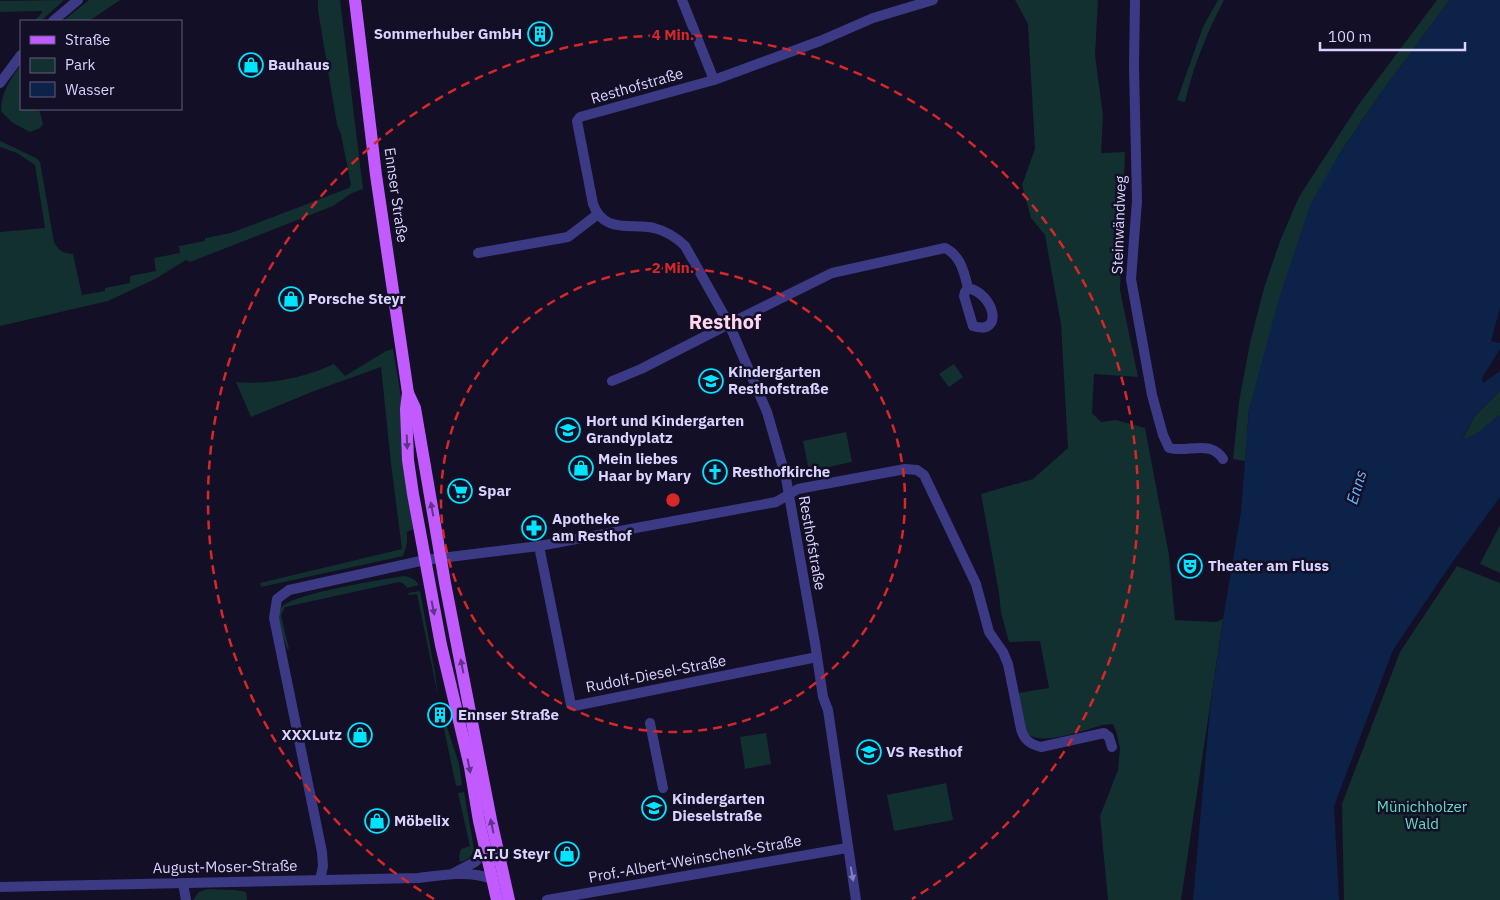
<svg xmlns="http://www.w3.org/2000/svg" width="1500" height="900" font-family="'IBM Plex Sans',sans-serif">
<rect width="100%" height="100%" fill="#130f26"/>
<!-- green -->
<g fill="#12302f">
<path d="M0,0L1,1L64,0L41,21H34L42,13V11L0,12Z"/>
<path d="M89,0H120L89,21H63Z"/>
<path d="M318,0H340L363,189L352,193L333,206L190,262L186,260L155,279L108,301L0,326V232L45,228L35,165L17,153L0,147V141L36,158L40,162L54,242C59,251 63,253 73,254L82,295L105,291V288L130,283V276L156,271L154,258L180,253L179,246L205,241V238L231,233L349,188L351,185L341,134L337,125L318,10Z"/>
<path d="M1015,0H1098L1095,55L1103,116L1101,153L1125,152L1120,290L1138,377L1094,374L1092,413L1101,422L1116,420L1145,428L1169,555L1175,620L1216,622L1223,619L1181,900H1108L1100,816L1118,770L1120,748L1116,731L1113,724L1103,725C1087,729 1036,749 1026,731C1022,725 1019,702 1018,693L1049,688L1040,641L1009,642L1001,613L999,593L981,494L1033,479L1068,448L1061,324L1045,235L1031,218L1022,185L1035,149L1028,24Z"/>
<path d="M1218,0H1224C1207,32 1193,67 1185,102L1177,100L1203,27Z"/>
<path d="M1437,0H1450L1378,97L1338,156L1249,409L1245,461L1233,459L1239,402L1250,343L1264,288L1280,241L1299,197L1359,104Z"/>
<path d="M21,65V109H39L43,124L40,128L30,132L13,123L1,111C1,93 10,79 21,65Z"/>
<path d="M393,349L402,403L413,529L407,532V543L403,556L261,587L260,583L402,549L391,464L381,367L314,391L251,417L236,382C269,385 304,378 334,364L345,376L386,351Z"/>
<path d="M954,364L963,377L949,387L939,374Z"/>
<path d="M1500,391V415L1475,435L1462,440L1475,416Z"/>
<path d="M846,432L852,462L809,471L803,441Z"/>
<path d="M1500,525V573L1480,564Z"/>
<path d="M1457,566L1500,583V900H1344L1342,804L1400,652Z"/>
<path d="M404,576C411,577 415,579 419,585L407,588L404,584L399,582L285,607L281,615L289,649H287C284,638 275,619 281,608C289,594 385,579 404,576Z"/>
<path d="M420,591L435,673L438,696L417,594L409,595L408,593Z"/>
<path d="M444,718L459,764L462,785L456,786L442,719Z"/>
<path d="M766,733L771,764L745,769L740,737Z"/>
<path d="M946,783L953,820L894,831L887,795Z"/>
<path d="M464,792L474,849C472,857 468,860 460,862L459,856L461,849L470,846L458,793Z"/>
<path d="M207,889L235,890L246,892L247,900H193L199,892Z"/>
</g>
<!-- water -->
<path fill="#0c2248" d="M1450,0H1500V308L1491,341L1500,343V349L1482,378L1483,383L1500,371V391L1475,416L1462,439L1475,435L1500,415V497L1451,564L1393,650L1334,806L1339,900H1193L1210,709L1223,619L1241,512L1249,409L1280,295L1310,205L1338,156L1378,97Z"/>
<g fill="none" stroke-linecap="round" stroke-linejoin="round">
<!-- minor -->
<g stroke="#3d3a85" stroke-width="10">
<path d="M682,0L714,80"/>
<path d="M1135,0L1134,67L1137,201L1131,279L1152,395L1163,435L1169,448C1188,453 1210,439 1223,459"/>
<path d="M53,21L78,0"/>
<path d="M0,83L21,55"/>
<path d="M478,253L568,237L598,214"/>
<path d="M612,381L641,369L729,324L832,273L945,248C961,256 964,272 968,288L965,292L964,296L973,326C1004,336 995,294 968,288"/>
<path d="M539,546L571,705L574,706L817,657"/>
<path d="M650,723L663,788"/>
<path d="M454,873L475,862L486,850"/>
<path d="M320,880L323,866L322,852L274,618L277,599L289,590L425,560L539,546L776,502L798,489L905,469L917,470L924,475L976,584L989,632L1003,652L1008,664L1021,729C1024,740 1030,744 1041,747L1104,733L1109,737L1112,747"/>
<path d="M183,883L186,900"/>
<path d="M0,887L418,878C441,875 470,870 492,879"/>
<path d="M547,900L847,848"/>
<path d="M856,900L828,710L823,697L815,643L786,478L767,412L729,324L685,246C676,237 666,231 654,228C630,223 604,234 593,204L577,121L580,117L714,80L820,41L873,18L933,0"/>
</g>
<!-- major -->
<g stroke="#c25bff" stroke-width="12">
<path d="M355,0L376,175L408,393L406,409L408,460L413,494L441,645L470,767L479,821L497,900"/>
<path d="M408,393L415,408L445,583L491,820L509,900"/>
</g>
</g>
<!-- one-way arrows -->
<defs><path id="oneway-solid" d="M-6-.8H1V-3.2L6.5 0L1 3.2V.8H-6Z" transform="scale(1.25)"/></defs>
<g fill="#623188">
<use href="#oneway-solid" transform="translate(407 442) rotate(88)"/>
<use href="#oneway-solid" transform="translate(432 509) rotate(-100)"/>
<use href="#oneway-solid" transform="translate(433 608) rotate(79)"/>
<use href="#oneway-solid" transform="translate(462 666) rotate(-101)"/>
<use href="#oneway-solid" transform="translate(469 766) rotate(79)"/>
<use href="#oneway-solid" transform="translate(492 826) rotate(-102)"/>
</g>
<use fill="#837fbc" href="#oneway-solid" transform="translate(852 874) rotate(80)"/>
<!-- distance rings -->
<g fill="none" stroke="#d62828" stroke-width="2.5" stroke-dasharray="9 6">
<circle cx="673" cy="500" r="232"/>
<path d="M434 899A465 465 0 1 1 912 899"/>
</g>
<!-- icons -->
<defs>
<g id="building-ring" transform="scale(1.25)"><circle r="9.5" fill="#130f26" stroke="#00e5ff" stroke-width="1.5"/><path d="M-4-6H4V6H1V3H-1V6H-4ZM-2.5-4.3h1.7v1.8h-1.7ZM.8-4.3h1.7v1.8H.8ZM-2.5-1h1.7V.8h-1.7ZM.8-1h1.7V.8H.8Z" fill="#00e5ff"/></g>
<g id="shop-ring" transform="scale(1.25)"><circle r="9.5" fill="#130f26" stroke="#00e5ff" stroke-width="1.5"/><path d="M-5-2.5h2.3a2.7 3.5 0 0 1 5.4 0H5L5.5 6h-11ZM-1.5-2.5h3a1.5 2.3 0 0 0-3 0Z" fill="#00e5ff"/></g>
<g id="school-ring" transform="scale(1.25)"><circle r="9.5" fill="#130f26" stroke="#00e5ff" stroke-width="1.5"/><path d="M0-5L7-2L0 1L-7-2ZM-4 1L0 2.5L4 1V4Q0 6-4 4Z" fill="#00e5ff"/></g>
<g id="church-ring" transform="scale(1.25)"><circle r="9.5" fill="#130f26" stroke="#00e5ff" stroke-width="1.5"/><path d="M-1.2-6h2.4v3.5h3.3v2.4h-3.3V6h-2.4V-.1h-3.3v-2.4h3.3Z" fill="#00e5ff"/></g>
<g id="supermarket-ring" transform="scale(1.25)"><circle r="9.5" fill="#130f26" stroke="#00e5ff" stroke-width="1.5"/><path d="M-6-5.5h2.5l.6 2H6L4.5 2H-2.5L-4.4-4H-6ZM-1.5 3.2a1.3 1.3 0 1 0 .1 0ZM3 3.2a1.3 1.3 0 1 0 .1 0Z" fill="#00e5ff"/></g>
<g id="pharmacy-ring" transform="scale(1.25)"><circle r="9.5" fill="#130f26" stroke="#00e5ff" stroke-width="1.5"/><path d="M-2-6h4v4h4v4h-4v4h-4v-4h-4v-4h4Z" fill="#00e5ff"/></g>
<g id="theatre-ring" transform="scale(1.25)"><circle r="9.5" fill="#130f26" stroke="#00e5ff" stroke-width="1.5"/><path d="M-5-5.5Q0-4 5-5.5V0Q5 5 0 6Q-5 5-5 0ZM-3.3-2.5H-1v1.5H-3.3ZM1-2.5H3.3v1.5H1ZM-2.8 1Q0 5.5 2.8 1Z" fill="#00e5ff"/></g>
</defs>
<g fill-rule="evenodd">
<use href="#building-ring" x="540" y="34"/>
<use href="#shop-ring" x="251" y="65"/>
<use href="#shop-ring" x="291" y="299"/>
<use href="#school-ring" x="711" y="381"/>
<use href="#school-ring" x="568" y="430"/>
<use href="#shop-ring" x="581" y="468"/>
<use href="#church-ring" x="715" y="472"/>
<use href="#supermarket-ring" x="460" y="491"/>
<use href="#pharmacy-ring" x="534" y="528"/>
<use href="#theatre-ring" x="1190" y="566"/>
<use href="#building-ring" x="440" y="715"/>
<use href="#shop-ring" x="360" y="735"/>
<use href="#school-ring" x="869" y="752"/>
<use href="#school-ring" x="654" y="808"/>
<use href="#shop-ring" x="377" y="821"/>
<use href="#shop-ring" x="567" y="854"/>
</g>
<g text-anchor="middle" stroke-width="5" stroke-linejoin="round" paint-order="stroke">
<!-- poi labels -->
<g font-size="15" font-weight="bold" fill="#d9d4ff" stroke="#130f26" text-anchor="start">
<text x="522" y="39" text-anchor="end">Sommerhuber GmbH</text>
<text x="268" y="70">Bauhaus</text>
<text x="308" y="304">Porsche Steyr</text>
<text x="728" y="377">Kindergarten<tspan x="728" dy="17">Resthofstraße</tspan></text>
<text x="586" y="426">Hort und Kindergarten<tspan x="586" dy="17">Grandyplatz</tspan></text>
<text x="598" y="464">Mein liebes<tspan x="598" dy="17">Haar by Mary</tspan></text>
<text x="732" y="477">Resthofkirche</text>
<text x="478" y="496">Spar</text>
<text x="552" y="524">Apotheke<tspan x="552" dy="17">am Resthof</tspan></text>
<text x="1208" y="571">Theater am Fluss</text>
<text x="458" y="720">Ennser Straße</text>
<text x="342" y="740" text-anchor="end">XXXLutz</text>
<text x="886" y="757">VS Resthof</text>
<text x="672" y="804">Kindergarten<tspan x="672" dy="17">Dieselstraße</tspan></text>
<text x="394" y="826">Möbelix</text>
<text x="550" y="859" text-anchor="end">A.T.U Steyr</text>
</g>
<!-- street labels -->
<g font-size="15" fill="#d9d4ff" stroke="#130f26">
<text transform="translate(637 86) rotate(-16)" y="5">Resthofstraße</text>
<text transform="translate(396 195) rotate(82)" y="5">Ennser Straße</text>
<text transform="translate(1119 225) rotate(-88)" y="5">Steinwändweg</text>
<text transform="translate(812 543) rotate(80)" y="5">Resthofstraße</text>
<text transform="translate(656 674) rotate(-11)" y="5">Rudolf-Diesel-Straße</text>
<text transform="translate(695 859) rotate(-10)" y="5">Prof.-Albert-Weinschenk-Straße</text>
<text transform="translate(225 867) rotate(-1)" y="5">August-Moser-Straße</text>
</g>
<!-- park labels -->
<g font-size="15" fill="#5fe0c0" stroke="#130f26">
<text x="1422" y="812">Münichholzer<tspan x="1422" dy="17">Wald</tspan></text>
</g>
<!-- water labels -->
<g font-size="16" font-style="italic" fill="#62b6ff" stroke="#130f26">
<text transform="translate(1356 487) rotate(-73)" y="6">Enns</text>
</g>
<!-- district labels -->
<g font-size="20" font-weight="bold" fill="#ffd6f0" stroke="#130f26">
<text x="725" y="329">Resthof</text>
</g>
</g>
<circle cx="673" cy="500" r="8" fill="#d62828" stroke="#130f26" stroke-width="2.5"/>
<g font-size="15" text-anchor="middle" font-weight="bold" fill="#d62828" stroke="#130f26" stroke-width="5" stroke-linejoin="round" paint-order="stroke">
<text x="673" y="40">4 Min.</text>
<text x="673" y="273">2 Min.</text>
</g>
<!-- legend -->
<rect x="20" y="20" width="162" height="90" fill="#130f26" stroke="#625e7d"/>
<rect x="30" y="36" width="25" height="8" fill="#c25bff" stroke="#625e7d"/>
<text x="65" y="45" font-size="15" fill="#d9d4ff">Straße</text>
<rect x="30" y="58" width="25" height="15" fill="#12302f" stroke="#625e7d"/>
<text x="65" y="70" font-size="15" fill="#d9d4ff">Park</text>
<rect x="30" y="82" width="25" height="15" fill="#0c2248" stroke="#625e7d"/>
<text x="65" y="95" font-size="15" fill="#d9d4ff">Wasser</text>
<!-- scale -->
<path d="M1320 42v8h145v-8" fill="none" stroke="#d9d4ff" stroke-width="2.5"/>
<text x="1328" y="42" font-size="15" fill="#d9d4ff" stroke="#130f26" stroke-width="4" paint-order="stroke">100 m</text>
</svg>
